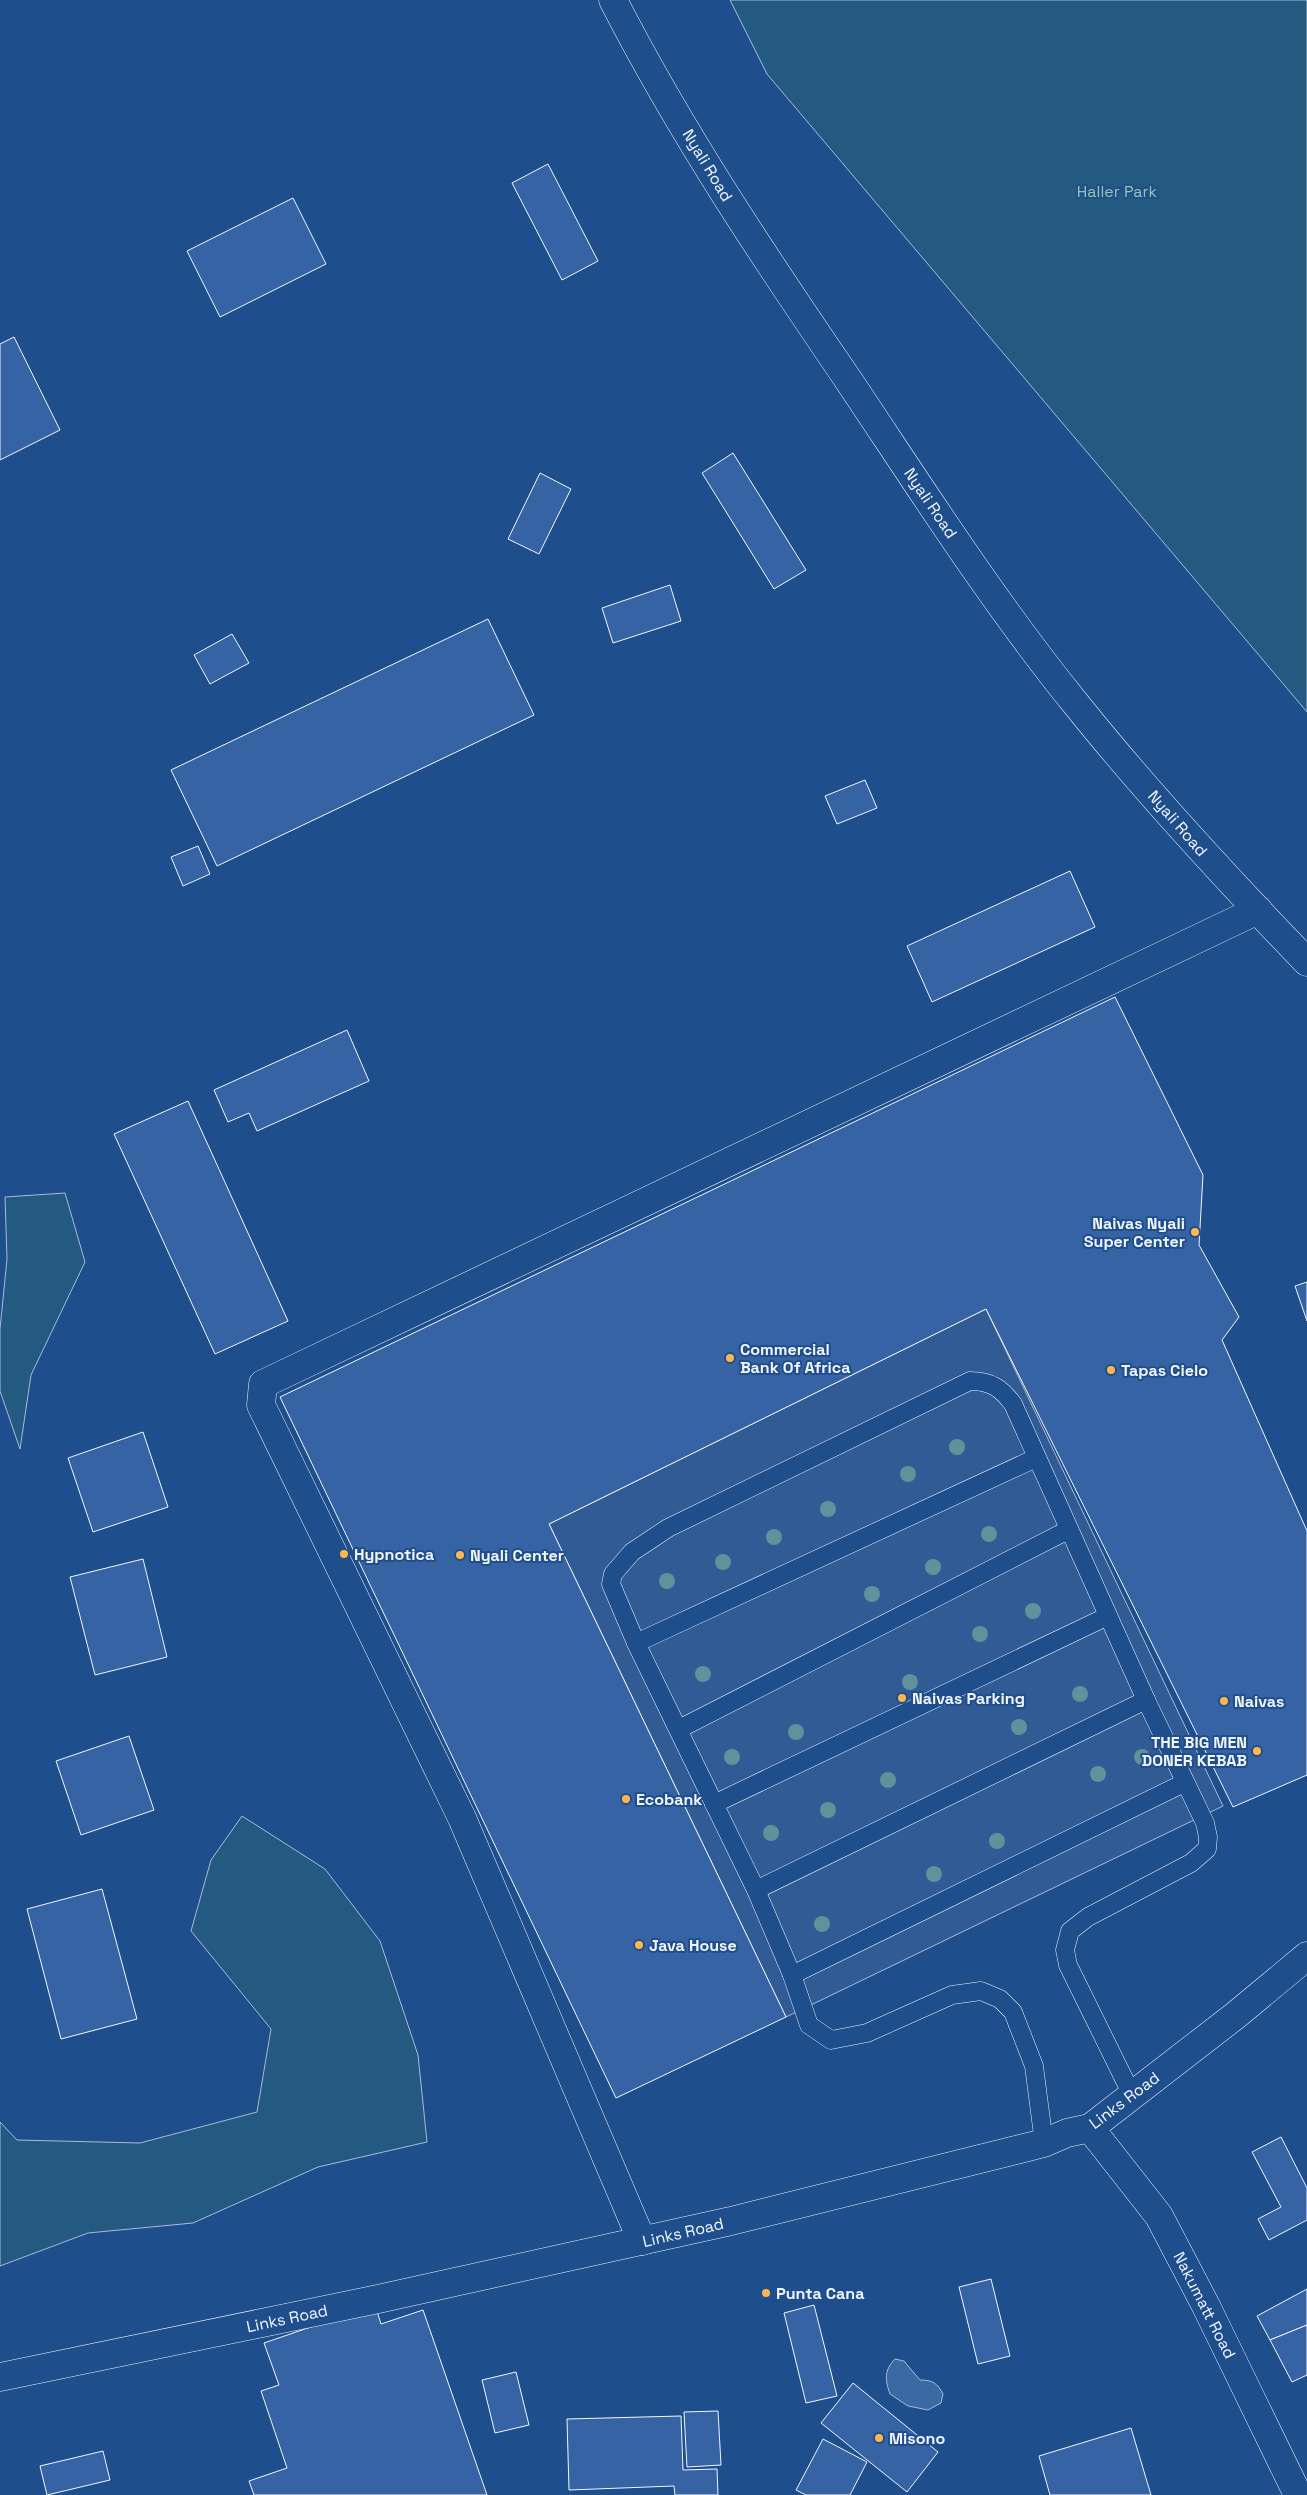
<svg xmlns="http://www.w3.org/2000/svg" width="1307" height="2495" font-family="'Space Grotesk',sans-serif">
<rect width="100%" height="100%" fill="#1f4e8c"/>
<!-- green -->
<g fill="#245a82" stroke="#a8bbd7">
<path d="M730,0H1307V712L767,74Z"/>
<path d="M65,1193L85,1262L31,1375L20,1449L0,1391V1329L7,1259L5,1197Z"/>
<path d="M242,1816L325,1869L380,1941L418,2055L427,2142L318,2167L193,2223L88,2233L0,2266V2122L17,2140L140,2143L257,2112L271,2029L191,1931L211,1860Z"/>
</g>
<!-- parking -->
<path fill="#305b95" stroke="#a8bbd7" d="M986,1309L1223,1806L786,2017L549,1524Z"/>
<!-- water -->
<path fill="#3b69a3" stroke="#a8bbd7" d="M895,2359L904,2361L920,2380C933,2380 937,2383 943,2394L941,2403L928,2410L908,2406L890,2394C885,2380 884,2370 895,2359Z"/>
<!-- building -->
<g fill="#3563a3" stroke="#f2f6ff">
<path d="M548,164L598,261L562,280L512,183Z"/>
<path d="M293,198L326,264L220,317L187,251Z"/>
<path d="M14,337L60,430L0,460V344Z"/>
<path d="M733,453L806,570L774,589L702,473Z"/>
<path d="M540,473L571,489L539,554L508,539Z"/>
<path d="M670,585L681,621L613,643L602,608Z"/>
<path d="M488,619L534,715L217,866L171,770Z"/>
<path d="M232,634L249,663L210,684L194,655Z"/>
<path d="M865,780L877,808L837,824L825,796Z"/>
<path d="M198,846L210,874L183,886L171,857Z"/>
<path d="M1070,871L1095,927L932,1002L907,946Z"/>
<path d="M1115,997L1203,1175L1199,1245L1239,1317L1222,1340L1307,1531V1775L1233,1807L986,1309L549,1524L786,2017L616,2098L280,1397Z"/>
<path d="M347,1030L369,1081L257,1131L249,1113L228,1122L214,1090Z"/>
<path d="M188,1101L288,1321L215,1354L114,1134Z"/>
<path d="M1307,1282V1321L1295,1286Z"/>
<path d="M143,1432L168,1507L93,1532L68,1458Z"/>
<path d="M143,1559L167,1657L95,1675L70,1577Z"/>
<path d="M129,1736L154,1810L81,1835L56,1761Z"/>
<path d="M102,1889L137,2019L61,2039L27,1909Z"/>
<path d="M1281,2137L1307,2188V2220L1269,2240L1258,2219L1281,2207L1252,2152Z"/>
<path d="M991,2279L1010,2356L978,2364L959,2287Z"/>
<path d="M1307,2289V2325L1270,2340L1257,2316Z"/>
<path d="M375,2305L381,2324L423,2310L487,2495H254L249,2481L287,2468L261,2391L279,2385L264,2343Z"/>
<path d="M814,2305L837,2396L806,2403L784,2313Z"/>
<path d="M1307,2325V2375L1292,2382L1270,2340Z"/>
<path d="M516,2372L529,2425L495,2433L482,2380Z"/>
<path d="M853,2383L938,2452L907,2492L821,2423Z"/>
<path d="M718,2411L721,2465L687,2467L684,2412Z"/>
<path d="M681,2416L683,2470L717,2469L718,2495H675L674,2486L569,2490L567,2419Z"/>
<path d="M1131,2428L1151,2495H1050L1039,2456Z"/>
<path d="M823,2439L867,2462L850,2495H806L796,2490Z"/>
<path d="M103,2451L110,2480L47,2495L40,2466Z"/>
</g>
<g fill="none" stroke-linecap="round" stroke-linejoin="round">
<!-- lane casing -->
<g stroke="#f2f6ff" stroke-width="19">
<g id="lane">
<path d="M636,1643L1036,1458"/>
<path d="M679,1729L1068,1530"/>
<path d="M714,1804L1108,1616"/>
<path d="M756,1890L1146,1700"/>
<path d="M792,1975L1184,1783"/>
<path d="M1044,2143L1034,2066L1013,2012L1000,1999L981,1991L952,1995L867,2033L831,2040L809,2025L792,1975L756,1890L636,1643L611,1584L613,1574L632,1552L668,1528L970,1381C991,1381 1001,1388 1013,1404L1146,1700L1205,1823L1208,1837L1207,1849L1191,1863L1088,1917L1070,1931L1065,1950L1068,1965L1132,2095"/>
</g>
</g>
<!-- street casing -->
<g stroke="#f2f6ff" stroke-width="29">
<g id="street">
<path d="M1090,2128L1159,2216L1206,2306L1298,2495"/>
<path d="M642,2241L462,1818L261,1405L263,1384L1258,910"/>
</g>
</g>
<!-- secondary casing -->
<g stroke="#f2f6ff" stroke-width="29">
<path id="secondary" d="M0,2377L378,2299L731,2221L1044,2143L1067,2133L1090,2128L1236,2015L1307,1956"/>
</g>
<!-- highway casing -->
<g stroke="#f2f6ff" stroke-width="29">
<path id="highway" d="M613,0C681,133 765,258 849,381C922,490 993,602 1076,704C1148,794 1227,879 1307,962"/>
</g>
<!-- lane -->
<use href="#lane" stroke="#1f4e8c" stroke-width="18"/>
<!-- street -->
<use href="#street" stroke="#1f4e8c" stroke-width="28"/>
<!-- secondary -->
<use href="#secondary" stroke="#1f4e8c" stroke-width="28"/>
<!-- highway -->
<use href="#highway" stroke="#1f4e8c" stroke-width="28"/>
</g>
<!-- trees -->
<g fill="#61919a">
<circle cx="957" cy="1447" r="8"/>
<circle cx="908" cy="1474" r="8"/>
<circle cx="828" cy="1509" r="8"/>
<circle cx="989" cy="1534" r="8"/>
<circle cx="774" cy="1537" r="8"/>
<circle cx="723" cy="1562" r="8"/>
<circle cx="933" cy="1567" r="8"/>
<circle cx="667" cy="1581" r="8"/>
<circle cx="872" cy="1594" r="8"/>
<circle cx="1033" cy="1611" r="8"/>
<circle cx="980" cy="1634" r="8"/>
<circle cx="703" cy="1674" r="8"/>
<circle cx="910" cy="1682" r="8"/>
<circle cx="1080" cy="1694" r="8"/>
<circle cx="1019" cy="1727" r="8"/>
<circle cx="796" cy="1732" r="8"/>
<circle cx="732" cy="1757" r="8"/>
<circle cx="1142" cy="1757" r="8"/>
<circle cx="1098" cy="1774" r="8"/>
<circle cx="888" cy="1780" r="8"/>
<circle cx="828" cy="1810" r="8"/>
<circle cx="771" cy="1833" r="8"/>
<circle cx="997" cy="1841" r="8"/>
<circle cx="934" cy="1874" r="8"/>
<circle cx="822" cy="1924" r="8"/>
</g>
<!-- markers -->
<g fill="#ffb74d" stroke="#1f4e8c" stroke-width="2">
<circle cx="1195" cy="1232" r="5"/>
<circle cx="730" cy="1358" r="5"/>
<circle cx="1111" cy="1370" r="5"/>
<circle cx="344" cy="1554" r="5"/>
<circle cx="460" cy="1555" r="5"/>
<circle cx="902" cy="1698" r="5"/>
<circle cx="1224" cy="1701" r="5"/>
<circle cx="1257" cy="1751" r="5"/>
<circle cx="626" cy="1799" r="5"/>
<circle cx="639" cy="1945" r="5"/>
<circle cx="766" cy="2293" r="5"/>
<circle cx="879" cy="2438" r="5"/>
</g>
<g text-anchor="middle" stroke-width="4" stroke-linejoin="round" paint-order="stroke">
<!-- street labels -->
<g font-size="16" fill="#f2f6ff" stroke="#1f4e8c">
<text transform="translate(708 165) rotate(59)" y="6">Nyali Road</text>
<text transform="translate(931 503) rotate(56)" y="6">Nyali Road</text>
<text transform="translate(1178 823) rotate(49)" y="6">Nyali Road</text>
<text transform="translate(1124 2100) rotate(-37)" y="6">Links Road</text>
<text transform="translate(683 2232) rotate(-13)" y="6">Links Road</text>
<text transform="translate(1205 2305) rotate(63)" y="6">Nakumatt Road</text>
<text transform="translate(287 2318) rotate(-12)" y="6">Links Road</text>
</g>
<!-- park labels -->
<g font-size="16" fill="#97c8a6" stroke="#1f4e8c">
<text x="1117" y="197">Haller Park</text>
</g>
<!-- poi labels -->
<g font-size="16" font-weight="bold" fill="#f2f6ff" stroke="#1f4e8c" text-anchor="start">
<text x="1185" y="1229" text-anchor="end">Naivas Nyali<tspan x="1185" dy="18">Super Center</tspan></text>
<text x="740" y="1355">Commercial<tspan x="740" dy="18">Bank Of Africa</tspan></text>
<text x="1121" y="1376">Tapas Cielo</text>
<text x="354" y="1560">Hypnotica</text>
<text x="470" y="1561">Nyali Center</text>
<text x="912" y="1704">Naivas Parking</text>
<text x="1234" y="1707">Naivas</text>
<text x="1247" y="1748" text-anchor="end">THE BIG MEN<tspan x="1247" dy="18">DONER KEBAB</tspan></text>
<text x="636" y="1805">Ecobank</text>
<text x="649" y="1951">Java House</text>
<text x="776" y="2299">Punta Cana</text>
<text x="889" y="2444">Misono</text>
</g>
</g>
</svg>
